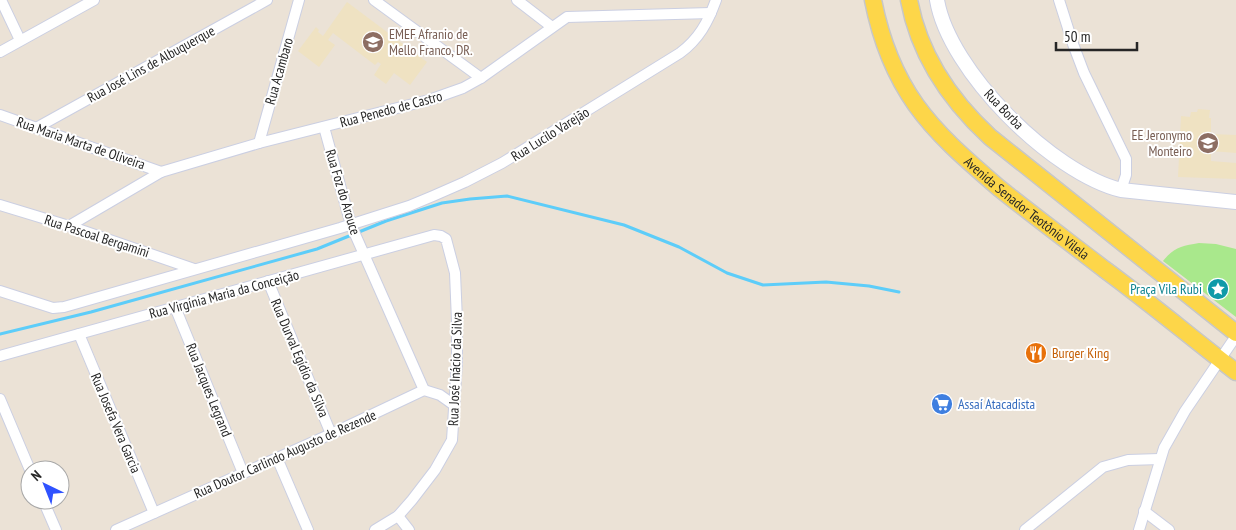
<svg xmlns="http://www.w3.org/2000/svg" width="1236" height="530" font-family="'PT Sans Narrow',sans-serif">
<rect width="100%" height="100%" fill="#ebe2d6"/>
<!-- education -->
<g fill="#efe2c2">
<path d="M347,2L427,62L410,85L394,73L386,84L374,75L381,64L378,62L375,65L333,33L328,40L335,45L319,67L298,51L316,27L319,30L318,32L323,36Z"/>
<path d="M1198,109L1210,110L1209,118H1211V134L1236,135V153L1211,151V161L1236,163V179L1178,177L1181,116L1190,117L1191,112H1197Z"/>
</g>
<!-- green -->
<path fill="#a9e88c" d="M1199,243L1216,244L1236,249V317L1163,261C1174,247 1182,246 1199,243Z"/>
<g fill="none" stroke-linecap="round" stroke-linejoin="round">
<!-- stream -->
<path stroke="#5dcdf9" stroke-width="3" d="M0,334L91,312L317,249L386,221L442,203L470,199L507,196L624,225L679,247L727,273L763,285L826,282L869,286L899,292"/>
<!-- minor casing -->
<g stroke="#cbcfe2" stroke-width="12">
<g id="minor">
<path d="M1,0L20,40"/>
<path d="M374,0L481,78"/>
<path d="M517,0L552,27"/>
<path d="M1059,0L1073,44L1084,73L1126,159V175L1121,190"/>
<path d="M0,52L94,0"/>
<path d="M0,115L161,172"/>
<path d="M324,127L351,225L424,390"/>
<path d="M36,128L267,0"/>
<path d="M259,143L299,0"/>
<path d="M0,205L69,226L194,269"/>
<path d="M69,226L161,172L259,143L429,100L463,88L481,78L567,17L711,13"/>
<path d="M268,281L331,434"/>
<path d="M0,291L53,308L64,307L340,228L409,206L433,196L465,182L502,163L680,53C699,39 708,22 716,0"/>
<path d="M175,307L243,473"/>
<path d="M79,334L154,513"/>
<path d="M0,356L434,235L441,236L446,239L455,273L457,321V362L452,440L435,470L412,500L398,516L375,530"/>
<path d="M0,399L30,470"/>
<path d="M277,458L308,530"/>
<path d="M43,500L56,530"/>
<path d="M1144,511L1169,530"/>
<path d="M398,516L409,530"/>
<path d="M116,530L331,434L424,390L440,395L454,405"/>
<path d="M1025,530L1103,467L1128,460L1160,459"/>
<path d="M1139,530L1164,448L1185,411L1236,336"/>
</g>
</g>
<!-- tertiary casing -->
<g stroke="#cbcfe2" stroke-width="16">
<path id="tertiary" d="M937,0C949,71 1052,173 1121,190L1236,202"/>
</g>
<!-- primary casing -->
<g stroke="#c7c7c7" stroke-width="19">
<g id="primary">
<path id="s1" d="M873,0C880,36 894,74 916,105C939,137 969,162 999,188C1034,216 1069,242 1104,269C1149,302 1192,338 1236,372"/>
<path d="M909,0C919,54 950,100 990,137L1236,333"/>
</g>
</g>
<!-- minor -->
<use href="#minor" stroke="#fff" stroke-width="10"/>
<!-- tertiary -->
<use href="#tertiary" stroke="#fff" stroke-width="14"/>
<!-- primary -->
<use href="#primary" stroke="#fdd649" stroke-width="16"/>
</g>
<!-- icons -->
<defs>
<g id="school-disc" transform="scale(1.125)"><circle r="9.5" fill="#8d6e63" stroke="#fff"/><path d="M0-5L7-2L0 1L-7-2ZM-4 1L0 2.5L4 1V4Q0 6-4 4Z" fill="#fff"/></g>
<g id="sight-disc" transform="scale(1.125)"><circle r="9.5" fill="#0f9aa8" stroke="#fff"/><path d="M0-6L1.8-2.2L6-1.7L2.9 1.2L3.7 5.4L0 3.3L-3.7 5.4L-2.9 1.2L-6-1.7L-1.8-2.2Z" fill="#fff"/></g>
<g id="restaurant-disc" transform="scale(1.125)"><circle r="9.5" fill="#e8710a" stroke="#fff"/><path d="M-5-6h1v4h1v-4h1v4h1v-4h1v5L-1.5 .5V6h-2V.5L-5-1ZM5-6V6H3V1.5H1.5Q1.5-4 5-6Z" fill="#fff"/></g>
<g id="supermarket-disc" transform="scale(1.125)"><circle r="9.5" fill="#3f7fe0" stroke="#fff"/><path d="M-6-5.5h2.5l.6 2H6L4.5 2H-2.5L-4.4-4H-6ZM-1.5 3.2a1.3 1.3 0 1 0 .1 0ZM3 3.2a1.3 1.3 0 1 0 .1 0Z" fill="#fff"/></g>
</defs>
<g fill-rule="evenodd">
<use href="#school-disc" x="373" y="42"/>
<use href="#school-disc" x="1208" y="143"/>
<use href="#sight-disc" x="1218" y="289"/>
<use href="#restaurant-disc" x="1036" y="353"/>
<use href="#supermarket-disc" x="942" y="404"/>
</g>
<g text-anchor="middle" stroke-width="4" stroke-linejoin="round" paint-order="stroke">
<!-- education labels -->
<g font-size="14" fill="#785e54" stroke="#fff" text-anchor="start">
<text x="389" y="39">EMEF Afranio de<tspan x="389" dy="16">Mello Franco, DR.</tspan></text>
<text x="1192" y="140" text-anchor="end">EE Jeronymo<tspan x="1192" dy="16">Monteiro</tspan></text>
</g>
<!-- street labels -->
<g font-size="14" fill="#262626" stroke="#fff">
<text transform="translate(151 64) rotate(-29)" y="5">Rua José Lins de Albuquerque</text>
<text transform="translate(279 71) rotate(-74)" y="5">Rua Acambaro</text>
<text transform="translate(391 109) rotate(-15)" y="5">Rua Penedo de Castro</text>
<text transform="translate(1004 109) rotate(46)" y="5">Rua Borba</text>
<text transform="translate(550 134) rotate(-32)" y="5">Rua Lucilo Varejão</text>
<text transform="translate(81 143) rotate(19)" y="5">Rua Maria Marta de Oliveira</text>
<text transform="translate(343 192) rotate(73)" y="5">Rua Foz do Arouce</text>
<text dy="5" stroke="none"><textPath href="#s1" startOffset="266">Avenida Senador Teotônio Vilela</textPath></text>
<text transform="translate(97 236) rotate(18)" y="5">Rua Pascoal Bergamini</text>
<text transform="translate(224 294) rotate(-15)" y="5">Rua Virgínia Maria da Conceição</text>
<text transform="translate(300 358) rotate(67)" y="5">Rua Durval Egídio da Silva</text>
<text transform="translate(455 369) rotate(-88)" y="5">Rua José Inácio da Silva</text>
<text transform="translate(209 390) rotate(68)" y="5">Rua Jacques Legrand</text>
<text transform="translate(116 423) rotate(67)" y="5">Rua Josefa Vera Garcia</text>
<text transform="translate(285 454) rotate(-24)" y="5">Rua Doutor Carlindo Augusto de Rezende</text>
</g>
<!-- culture labels -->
<g font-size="14" fill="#0d838f" stroke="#fff" text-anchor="end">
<text x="1202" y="294">Praça Vila Rubi</text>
</g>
<!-- food labels -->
<g font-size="14" fill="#c56008" stroke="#fff" text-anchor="start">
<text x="1052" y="358">Burger King</text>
</g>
<!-- shop labels -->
<g font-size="14" fill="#366cbe" stroke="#fff" text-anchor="start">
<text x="958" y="409">Assaí Atacadista</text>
</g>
</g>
<!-- north arrow -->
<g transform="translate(45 485) rotate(317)"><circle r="24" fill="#ffffff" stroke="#a8a8a8"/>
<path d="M0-4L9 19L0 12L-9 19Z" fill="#2f52ff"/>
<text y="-8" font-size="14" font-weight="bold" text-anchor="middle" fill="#262626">N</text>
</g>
<!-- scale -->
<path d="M1056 42v8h81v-8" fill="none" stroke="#262626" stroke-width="2.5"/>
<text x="1064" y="42" font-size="15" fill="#262626" stroke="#ffffff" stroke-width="4" paint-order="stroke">50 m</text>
</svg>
